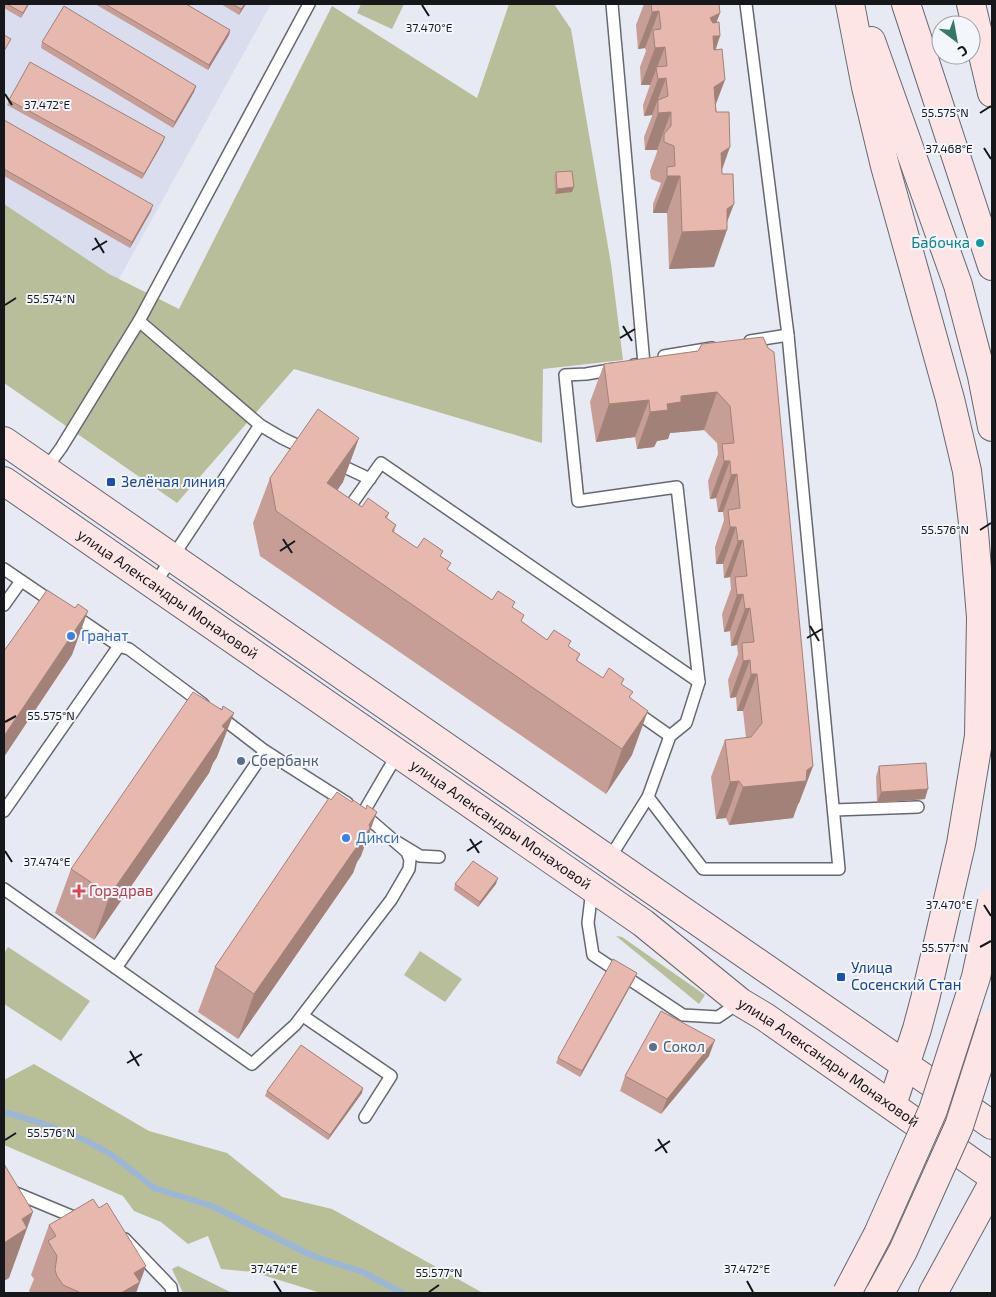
<svg xmlns="http://www.w3.org/2000/svg" width="996" height="1297" font-family="'Exo 2',sans-serif">
<rect width="100%" height="100%" fill="#e7e9f3"/>
<!-- built -->
<path fill="#daddee" d="M4,4H271L105,304L4,231Z"/>
<!-- green -->
<g fill="#b9be9a">
<path d="M361,4H404L392,29L357,13Z"/>
<path d="M509,4H554L571,29L611,264L623,360L543,369L542,443L294,369L177,503L4,383V204L109,274L179,309L332,6L477,98Z"/>
<path d="M616,936L622,937L705,995L699,1004Z"/>
<path d="M8,947L90,1001L61,1041L4,1004V953Z"/>
<path d="M420,951L462,979L445,1002L404,975Z"/>
<path d="M178,1266L230,1292L231,1293H183L172,1269Z"/>
</g>
<!-- forest -->
<path fill="#b8be95" d="M34,1064L149,1131L227,1153L282,1197L332,1209L483,1293H321L253,1272L221,1269L208,1236L188,1244L161,1222L134,1211L123,1196L4,1145V1080Z"/>
<g fill="none" stroke-linecap="round" stroke-linejoin="round">
<!-- stream -->
<path stroke="#9bb6d8" stroke-width="6" d="M4,1112L38,1122L85,1140L112,1155L154,1188L212,1206L313,1256L363,1272L402,1293"/>
<!-- lane casing -->
<g stroke="#666870" stroke-width="14">
<g id="lane">
<path d="M612,4L644,364L634,365"/>
<path d="M139,321L260,425L282,438L307,450"/>
<path d="M750,341L788,335"/>
<path d="M664,356L712,348"/>
<path d="M336,463L370,479"/>
<path d="M45,470L61,448L139,321L309,4"/>
<path d="M349,513L346,512L381,463L699,682"/>
<path d="M4,569L54,603"/>
<path d="M154,585L260,425"/>
<path d="M4,605L21,581"/>
<path d="M72,614L119,646L129,649L203,704"/>
<path d="M633,710L670,736"/>
<path d="M218,715L265,751L347,803"/>
<path d="M648,797L703,869H839L788,335L746,4"/>
<path d="M834,810L918,807"/>
<path d="M4,811L119,646"/>
<path d="M362,813L392,839L420,856L439,857"/>
<path d="M363,813L398,753"/>
<path d="M609,859L648,797L670,736L686,723L699,682L677,487L578,501L565,375L586,374L616,369"/>
<path d="M4,889L252,1064L295,1025L391,900L409,869L410,860L407,852L392,839"/>
<path d="M592,889L588,923L593,955L683,1015L718,1017L740,1002"/>
<path d="M116,968L265,751"/>
<path d="M303,1016L391,1076L365,1117"/>
<path d="M4,1188L81,1220"/>
<path d="M125,1239L171,1287L172,1293"/>
</g>
</g>
<!-- secondary casing -->
<g stroke="#666870" stroke-width="30">
<g id="secondary">
<path d="M850,4L866,87L885,166L950,399L967,471L974,532L981,617L979,736L961,844L925,999L917,1029L892,1105"/>
<path d="M906,4L992,266"/>
<path d="M971,4L992,93"/>
<path d="M871,41L958,285L982,376L992,427"/>
<path d="M4,441L992,1125"/>
<path id="s1" d="M4,481L643,923L740,1002L765,1017L992,1176"/>
<path d="M933,1293L992,1185"/>
</g>
</g>
<!-- lane -->
<use href="#lane" stroke="#fff" stroke-width="11"/>
<!-- secondary -->
<use href="#secondary" stroke="#fee5e5" stroke-width="28"/>
<!-- secondary-bridge casing -->
<g stroke="#666870" stroke-width="30" stroke-linecap="butt">
<g id="secondary-bridge">
<path d="M847,1293L878,1234L933,1110L976,977L992,902"/>
<path d="M880,1293L903,1251L959,1126L992,1023"/>
</g>
</g>
<!-- secondary-bridge -->
<use href="#secondary-bridge" stroke="#fee5e5" stroke-width="28"/>
</g>
<!-- wall -->
<g fill="#c79e95">
<path d="M4,4H29L21,18L4,8Z"/>
<path d="M95,4H186L230,30L229,35L208,70Z"/>
<path d="M221,4H246L239,15Z"/>
<path d="M644,4H719L720,13L716,22L720,36L716,49V106L727,223L714,267L669,269L667,213H653V204L661,183L651,179L650,171L657,152V150H645L644,137L652,116V115L644,116L643,105L650,85H641L640,67L646,51L645,48L638,49L636,25Z"/>
<path d="M42,42L196,86L194,92L173,128L41,48Z"/>
<path d="M9,100L163,142L142,179L7,105Z"/>
<path d="M4,120L151,211L130,248L4,176Z"/>
<path d="M556,172L572,192L555,194L554,177Z"/>
<path d="M763,337L813,766L799,803L798,804L793,818L729,825L726,818L716,819L711,777L725,740L746,738L743,711H737L736,697L730,698L728,680L738,654L737,645L731,646L730,631L724,632L722,614L731,589L730,577L724,578L723,564H716L715,547L724,520L723,512H718L716,498L710,499L708,481L718,454L717,443L704,430L670,433L668,439L657,441L654,447L637,449L635,437L596,442L590,402L604,364L698,351Z"/>
<path d="M270,478L343,482L337,490L362,507L389,513L387,518L396,525L394,532L417,548L441,556L448,570L492,600L513,608L522,622L547,640L569,647L580,654L577,661L603,678L622,685L631,698L632,755L606,794L260,556L253,523Z"/>
<path d="M223,706L217,757L213,763L209,773L94,940L55,913L71,869L222,710Z"/>
<path d="M879,766L925,799L877,803L876,777Z"/>
<path d="M361,856L357,862L353,873L238,1039L198,1012L215,967Z"/>
<path d="M455,884H496L478,907L454,890Z"/>
<path d="M637,973L635,978L580,1077L556,1063L558,1058Z"/>
<path d="M709,1056L661,1114L620,1091L625,1076Z"/>
<path d="M267,1091L362,1093L328,1140L265,1096Z"/>
<path d="M49,1225L136,1293H31L29,1291L34,1279L31,1275Z"/>
</g>
<!-- shaded-wall -->
<g fill="#a28179">
<path d="M28,4H29L21,18L23,13Z"/>
<path d="M245,4H246L239,15L241,9Z"/>
<path d="M659,11L645,48L638,49L652,12Z"/>
<path d="M720,13L706,50L710,18Z"/>
<path d="M230,30L229,35L208,70L209,65Z"/>
<path d="M713,36H720L707,73Z"/>
<path d="M665,47L650,85H641L655,48Z"/>
<path d="M666,78L652,115L644,116L658,79Z"/>
<path d="M725,80L711,117L714,87Z"/>
<path d="M196,86L194,92L173,128L175,122Z"/>
<path d="M671,112L657,150H645L658,113Z"/>
<path d="M165,137L163,142L142,179L144,174Z"/>
<path d="M730,147L717,184L721,153Z"/>
<path d="M667,176H680L667,213H653Z"/>
<path d="M574,187L572,192L555,194L557,189Z"/>
<path d="M734,204L724,230H727L714,267L669,269L682,232Z"/>
<path d="M153,205L151,211L130,248L132,242Z"/>
<path d="M717,392L704,430L670,433L668,439L657,441L654,447L637,449L650,412L681,396Z"/>
<path d="M649,400L635,437L596,442L609,404Z"/>
<path d="M359,438L343,482L311,528L327,483Z"/>
<path d="M724,461H730L716,498L710,499Z"/>
<path d="M737,474L723,512H718L731,475Z"/>
<path d="M730,527H736L723,564H716Z"/>
<path d="M743,540L730,577L724,578L738,541Z"/>
<path d="M743,594L730,631L724,632L737,595Z"/>
<path d="M750,608L737,645L731,646L745,609Z"/>
<path d="M88,611L72,655L4,757V736Z"/>
<path d="M750,660L736,697L730,698L743,661Z"/>
<path d="M751,674H757L743,711H737Z"/>
<path d="M648,711L632,755L606,794L622,749Z"/>
<path d="M234,713L217,757L213,763L209,773L94,940L110,895L222,726Z"/>
<path d="M813,766L799,803L798,804L793,818L729,825L743,787L807,770Z"/>
<path d="M739,781L726,818L716,819L730,782Z"/>
<path d="M928,789L925,799L877,803L881,792Z"/>
<path d="M377,812L361,856L357,862L353,873L238,1039L254,994Z"/>
<path d="M498,878L496,884L478,907L480,902Z"/>
<path d="M637,973L635,978L580,1077L582,1071Z"/>
<path d="M715,1040L709,1056L661,1114L667,1099Z"/>
<path d="M363,1088L362,1093L328,1140L330,1135Z"/>
<path d="M33,1212L9,1278L4,1281V1243L22,1219Z"/>
<path d="M146,1266L136,1293H121L134,1273Z"/>
</g>
<!-- building -->
<g fill="#e7b8ad" stroke="#a28179">
<path d="M7,4H28L23,13Z"/>
<path d="M105,4H186L230,30L209,65Z"/>
<path d="M232,4H245L241,9Z"/>
<path d="M651,4H719L720,13L710,18L713,23L719,22L720,36H713L714,50L722,49L725,80L714,87L716,112H729L730,147L721,153L722,174H733L734,204L727,209V230L682,232L680,176H667V167L675,166L674,146L664,142V134L671,126V112L658,113V100L668,96L666,78L658,79L656,67L667,66L665,47L655,48L653,30L661,29L659,11L652,12Z"/>
<path d="M64,6L196,86L175,122L42,42Z"/>
<path d="M4,35L11,39L4,51Z"/>
<path d="M30,62L165,137L144,174L9,100Z"/>
<path d="M4,120L153,205L132,242L4,169Z"/>
<path d="M572,171L574,187L557,189L556,172Z"/>
<path d="M763,337L768,348L774,352L813,766L807,770L806,781L743,787L739,781L730,782L725,740L751,737L762,723L757,674H751L750,660L743,661L742,643L754,642L750,608L745,609L743,594L737,595L735,577L747,576L743,540L738,541L736,527H730L728,510L740,508L737,474L731,475L730,461H724L722,444L734,443L730,406L717,392L681,396V402L667,404L668,410L650,412L649,400L609,404L604,364L698,351L702,344Z"/>
<path d="M318,409L359,438L327,483L362,507L368,498L389,513L385,517L396,525L392,531L417,548L424,538L443,551L440,556L451,563L447,569L492,600L498,591L515,602L512,607L524,615L521,621L547,640L554,630L571,641L568,646L580,654L576,660L603,678L609,668L624,679L621,684L633,692L629,697L648,711L622,749L276,511L270,478Z"/>
<path d="M47,590L75,608L78,604L88,611L4,736V651Z"/>
<path d="M193,692L222,710L223,706L234,713L222,726L225,729L110,895L71,869Z"/>
<path d="M926,763L928,789L881,792L879,766Z"/>
<path d="M337,792L352,802L353,800L366,809L367,805L377,812L369,825L370,828L254,994L215,967L329,798L331,800Z"/>
<path d="M473,861L498,878L480,902L455,884Z"/>
<path d="M613,959L637,973L582,1071L558,1058Z"/>
<path d="M661,1011L715,1040L667,1099L625,1076Z"/>
<path d="M301,1045L363,1088L330,1135L267,1091Z"/>
<path d="M4,1164L33,1212L22,1219L27,1228L4,1243Z"/>
<path d="M93,1199L99,1208L107,1203L146,1266L134,1273L140,1282L121,1293H80L79,1292L63,1285L57,1276L55,1270L57,1256L48,1241L56,1236L49,1225Z"/>
</g>
<!-- ticks -->
<path fill="none" stroke="#16171a" stroke-width="2" d="M422,5L429,16M5,94L12,105M980,113L991,106M984,148L991,159M95,238L104,253M92,250L107,241M5,305L16,298M623,326L632,341M620,338L635,329M980,530L991,523M283,539L292,553M280,551L295,541M810,626L819,641M807,638L822,629M5,722L16,716M470,839L479,853M5,851L12,862M467,851L482,841M984,905L991,916M980,947L991,941M130,1051L139,1066M127,1063L142,1054M658,1139L667,1153M5,1140L16,1133M655,1151L670,1141M274,1281L281,1292M747,1281L753,1292M429,1292L439,1285"/>
<!-- markers -->
<circle fill="#0f9aa8" stroke="#f4f6fe" stroke-width="2" cx="980" cy="243" r="5"/>
<g fill="#1a4fb4" stroke="#f4f6fe" stroke-width="2">
<rect x="106" y="477" width="10" height="10" rx="2.5"/>
<rect x="836" y="972" width="10" height="10" rx="2.5"/>
</g>
<g fill="#3f7fe0" stroke="#f4f6fe" stroke-width="2">
<circle cx="71" cy="636" r="5"/>
<circle cx="346" cy="838" r="5"/>
</g>
<g fill="#5c6f8a" stroke="#f4f6fe" stroke-width="2">
<circle cx="241" cy="761" r="5"/>
<circle cx="653" cy="1047" r="5"/>
</g>
<path fill="#e0444e" stroke="#f4f6fe" stroke-width="2" d="M76.5 883.5h5v5h5v5h-5v5h-5v-5h-5v-5h5z"/>
<g text-anchor="middle" stroke-width="4" stroke-linejoin="round" paint-order="stroke">
<!-- culture labels -->
<g font-size="15" fill="#0d838f" stroke="#f4f6fe" text-anchor="end">
<text x="970" y="248">Бабочка</text>
</g>
<!-- transit labels -->
<g font-size="15" fill="#164399" stroke="#f4f6fe" text-anchor="start">
<text x="121" y="487">Зелёная линия</text>
<text x="851" y="973">Улица<tspan x="851" dy="17">Сосенский Стан</tspan></text>
</g>
<!-- street labels -->
<g font-size="15" fill="#16171a" stroke="#f4f6fe">
<text dy="5" stroke="none"><textPath href="#s1" startOffset="199">улица Александры Монаховой</textPath></text>
<text dy="5" stroke="none"><textPath href="#s1" startOffset="604">улица Александры Монаховой</textPath></text>
<text dy="5" stroke="none"><textPath href="#s1" startOffset="1009">улица Александры Монаховой</textPath></text>
</g>
<!-- shop labels -->
<g font-size="15" fill="#366cbe" stroke="#f4f6fe" text-anchor="start">
<text x="81" y="641">Гранат</text>
<text x="356" y="843">Дикси</text>
</g>
<!-- service labels -->
<g font-size="15" fill="#4e5e75" stroke="#f4f6fe" text-anchor="start">
<text x="251" y="766">Сбербанк</text>
<text x="663" y="1052">Сокол</text>
</g>
<!-- health labels -->
<g font-size="15" fill="#be3a42" stroke="#f4f6fe" text-anchor="start">
<text x="89" y="896">Горздрав</text>
</g>
</g>
<g font-size="12" text-anchor="middle" fill="#16171a" stroke="#f4f6fe" stroke-width="4" stroke-linejoin="round" paint-order="stroke">
<text x="429" y="32">37.470°E</text>
<text x="47" y="109">37.472°E</text>
<text x="945" y="117">55.575°N</text>
<text x="949" y="153">37.468°E</text>
<text x="51" y="303">55.574°N</text>
<text x="945" y="534">55.576°N</text>
<text x="51" y="720">55.575°N</text>
<text x="47" y="866">37.474°E</text>
<text x="949" y="909">37.470°E</text>
<text x="945" y="952">55.577°N</text>
<text x="51" y="1137">55.576°N</text>
<text x="274" y="1273">37.474°E</text>
<text x="747" y="1273">37.472°E</text>
<text x="439" y="1277">55.577°N</text>
</g>
<!-- border -->
<rect width="996" height="1297" fill="none" stroke="#16171a" stroke-width="10"/>
<!-- north arrow -->
<g transform="translate(956 40) rotate(148)"><circle r="24" fill="#f4f6fe" stroke="#9b9da3"/>
<path d="M0-4L9 19L0 12L-9 19Z" fill="#367767"/>
<text y="-8" font-size="14" font-weight="bold" text-anchor="middle" fill="#16171a">С</text>
</g>
</svg>
